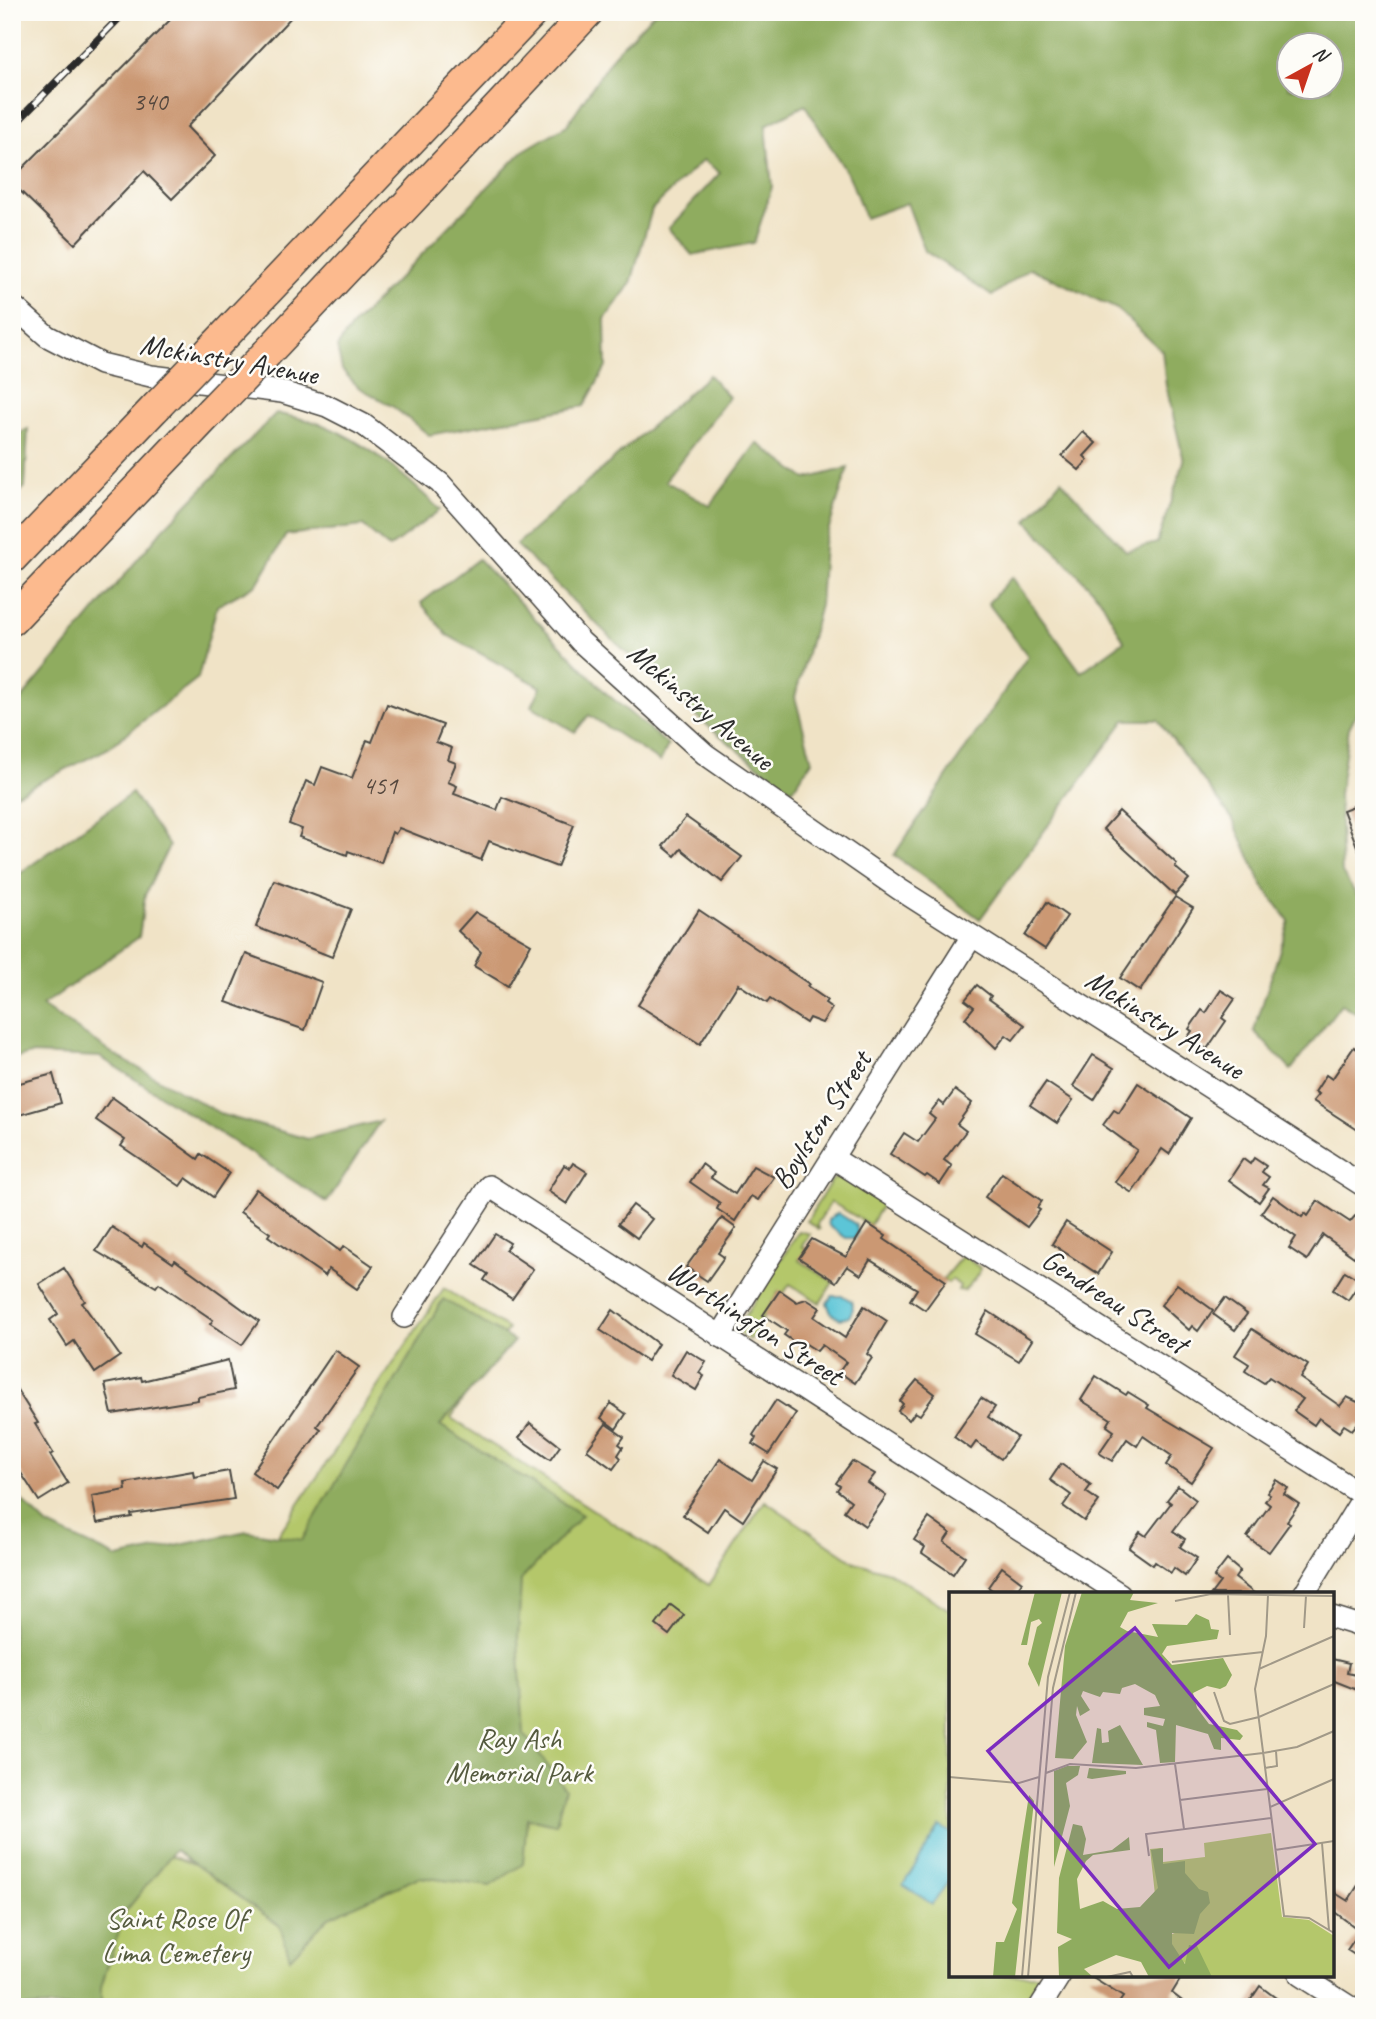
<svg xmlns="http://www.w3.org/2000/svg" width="1376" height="2019" font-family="Caveat,sans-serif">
<rect width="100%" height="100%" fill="#fdfcf7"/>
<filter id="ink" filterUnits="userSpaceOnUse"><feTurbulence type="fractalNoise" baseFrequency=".0143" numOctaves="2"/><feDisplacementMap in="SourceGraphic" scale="14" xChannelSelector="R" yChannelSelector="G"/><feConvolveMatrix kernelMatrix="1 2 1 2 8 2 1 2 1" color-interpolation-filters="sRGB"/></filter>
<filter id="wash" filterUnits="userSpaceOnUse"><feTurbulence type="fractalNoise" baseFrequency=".00686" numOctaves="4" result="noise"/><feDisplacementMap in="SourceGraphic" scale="28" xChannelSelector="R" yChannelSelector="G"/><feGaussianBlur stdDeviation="1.57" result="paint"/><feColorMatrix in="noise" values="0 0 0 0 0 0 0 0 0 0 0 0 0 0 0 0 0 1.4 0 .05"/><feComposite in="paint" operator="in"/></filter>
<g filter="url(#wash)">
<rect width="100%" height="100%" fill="#f0e3c6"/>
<!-- green -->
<g fill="#b4c76b" stroke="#70794b" stroke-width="2">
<path d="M838,1177L883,1203L870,1225L831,1202L817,1224L820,1230L807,1221L831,1181Z"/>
<path d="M799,1231L810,1234L802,1246L806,1249L799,1260L833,1282L820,1303L790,1284L784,1293L779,1291L750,1340L741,1334L739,1326Z"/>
<path d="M963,1255L980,1268L979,1274L964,1291L958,1290L960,1286L952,1279L948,1283L943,1279Z"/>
<path d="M444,1288L508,1329L451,1418L709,1585L765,1501L855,1562L889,1572L951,1611V1975H1041L1020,2007H92L85,1944L152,1850L270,1889L115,1778Z"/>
</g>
<!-- forest -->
<g fill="#8fac5f" stroke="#5d6c45" stroke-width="2" fill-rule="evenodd">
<path d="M655,12H1355L1364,19V698L1349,728L1339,794L1342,873L1364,906V1017L1341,1004L1291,1070L1254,1031L1289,921L1263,886L1233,820L1158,720H1125L980,919L894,855L1028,656L988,603L1012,577L1081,672L1124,641L1100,598L1027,521L1061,480L1126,551L1157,543L1184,461L1166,386L1162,351L1117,309L1030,268L992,296L925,251L907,203L865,218L850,178L805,105L766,125L772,187L754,243L692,255L669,228L720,173L703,160L652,209L631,283L605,319L606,367L584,406L429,435L392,406L358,387L342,370L337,347L351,327L523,151L567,125L615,53ZM1288,46H1330V88H1288Z"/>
<path d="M709,375L729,397L665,481L710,506L757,443L806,479L848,468L824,544L820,605L795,697L812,761L792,790C690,720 604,631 516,545Z"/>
<path d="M276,413C291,417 308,419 323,425C368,443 406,476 440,510L389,548L363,526L286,535L257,584L217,606L198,678L107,749L12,796V712L18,703L163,529Z"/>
<path d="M28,429L25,487L12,500V437Z"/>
<path d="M478,559L606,693L668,745L660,762L589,715L575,732L532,706L541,687L447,635L421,603Z"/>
<path d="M132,793L169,846L145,895L139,937L42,1006L115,1055L223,1115L308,1139L380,1121L327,1202L100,1057L31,1054L12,1059V879Z"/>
<path d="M443,1299L514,1341L440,1425L582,1515L521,1580L518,1638L524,1734L565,1789L556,1824L527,1818L523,1864L490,1886L419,1877L329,1917L290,1958L280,1926L175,1850L125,1912L101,1987V2007H12V1491L48,1526L118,1558L247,1531L302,1540Z"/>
</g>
<!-- water -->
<g fill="#5bc5d7" stroke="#437881" stroke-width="2">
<path d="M838,1213L855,1224L858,1232L855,1238H846L829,1226L828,1220Z"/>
<path d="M832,1296H843L851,1301L853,1309L849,1317L840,1319L832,1314L827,1303Z"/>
<path d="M940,1826L951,1833V1878L932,1904L903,1885Z"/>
</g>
<g id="blocks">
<!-- building -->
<g fill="#cb9873">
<path d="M178,12H296L187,127L215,156L172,199L144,171L75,244L12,183V179Z"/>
<path d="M1083,432L1096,443L1084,456L1088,460L1079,470L1062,456Z"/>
<path d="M387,704L443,725L436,742L452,748L448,760L456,763L448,782L457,786L454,794L497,810L502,797L574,825L557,867L489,841L481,860L399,828L395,834L392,832L381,863L348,851L347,855L299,837L302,829L289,824L306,781L315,785L322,767L352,778L367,740L372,742Z"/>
<path d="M1364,802V861L1363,862L1343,810Z"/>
<path d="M1119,811L1177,864L1175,867L1189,879L1175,895L1103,829Z"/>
<path d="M686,817L742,857L722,882L681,849L675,856L663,846Z"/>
<path d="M274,880L351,909L332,957L256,927Z"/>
<path d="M1175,897L1193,908L1140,991L1120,978Z"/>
<path d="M1047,902L1067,916L1045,949L1025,936Z"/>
<path d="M699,910L809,984L807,986L827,1000L825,1003L832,1008L822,1023L809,1018L806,1023L770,999L767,1003L738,984L700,1044L638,1005Z"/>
<path d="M475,912L531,944L508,986L474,966L481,952L458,931Z"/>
<path d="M246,954L322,982L305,1030L226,1002Z"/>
<path d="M977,985L991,996L989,999L1025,1025L1013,1040L1006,1035L996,1048L965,1018L974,1007L965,1000Z"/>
<path d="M1221,990L1235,999L1222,1018L1226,1021L1207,1049L1188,1037L1192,1031L1189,1029L1202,1010L1206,1013Z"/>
<path d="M1354,1047L1364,1054V1134L1313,1101L1319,1094L1315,1092L1326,1075L1332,1079Z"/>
<path d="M1093,1055L1114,1068L1094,1100L1073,1086Z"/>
<path d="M53,1074L61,1103L12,1117V1090L17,1088L16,1084Z"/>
<path d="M1046,1082L1073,1100L1057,1123L1030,1105Z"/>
<path d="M1138,1083L1191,1118L1169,1154L1162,1149L1132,1193L1115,1182L1137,1150L1103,1125L1114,1110L1119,1113Z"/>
<path d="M955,1090L972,1103L957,1124L966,1131L944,1160L952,1166L940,1184L927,1175L925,1177L890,1154L904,1133L918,1142L935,1119L929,1114L939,1101L944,1105Z"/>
<path d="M112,1097L198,1159L201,1154L229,1173L213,1197L186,1178L180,1186L121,1146L125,1140L96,1120Z"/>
<path d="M1254,1158L1266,1166L1262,1172L1269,1177L1263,1185L1269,1188L1259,1202L1229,1180L1243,1159L1250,1164Z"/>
<path d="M573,1163L587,1172L567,1204L548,1191L564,1165L570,1168Z"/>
<path d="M702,1164L714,1173L711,1178L735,1194L753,1166L774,1177L758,1200L751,1196L735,1221L717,1209L720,1203L690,1182Z"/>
<path d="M1002,1173L1042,1201L1037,1208L1040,1210L1027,1227L985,1197Z"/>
<path d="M256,1189L340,1251L344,1246L373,1266L357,1289L329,1269L325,1276L268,1236L270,1233L240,1212Z"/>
<path d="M1273,1196L1302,1217L1305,1213L1308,1216L1318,1201L1350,1222L1355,1216L1364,1222V1243L1354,1257L1323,1235L1307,1260L1289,1248L1296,1237L1261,1213Z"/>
<path d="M633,1205L652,1219L637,1238L618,1224Z"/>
<path d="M722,1218L736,1228L718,1253L724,1257L707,1281L686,1267Z"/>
<path d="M1066,1222L1112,1252L1098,1274L1052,1244Z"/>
<path d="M867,1223L886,1236L884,1239L946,1281L925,1310L910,1300L917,1289L870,1260L861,1275L847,1266L836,1282L799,1258L812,1239L846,1257Z"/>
<path d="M112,1227L142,1247L144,1243L173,1263L175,1260L259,1321L242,1345L210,1324L213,1320L159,1283L156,1287L96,1251Z"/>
<path d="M495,1234L510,1243L505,1250L533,1269L512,1299L484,1280L488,1274L474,1265Z"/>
<path d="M64,1268L85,1301L82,1303L120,1356L95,1373L74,1341L67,1346L50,1320L58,1314L39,1284Z"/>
<path d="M1345,1271L1361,1281L1348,1300L1333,1290Z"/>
<path d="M1177,1284L1213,1310L1198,1331L1192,1326L1189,1330L1161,1305Z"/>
<path d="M780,1290L797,1302L806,1299L820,1308L814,1317L845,1338L864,1306L887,1321L867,1354L872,1358L855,1383L839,1372L846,1362L822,1345L817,1351L806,1344L803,1348L784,1335L787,1331L763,1315Z"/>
<path d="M1225,1298L1247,1314L1235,1330L1213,1314Z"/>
<path d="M613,1310L658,1344L647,1361L600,1330Z"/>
<path d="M988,1311L1032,1340L1019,1361L975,1334Z"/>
<path d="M1252,1329L1308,1365L1300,1378L1340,1406L1347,1397L1364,1405V1429L1357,1424L1352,1430L1344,1425L1339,1432L1319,1418L1314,1425L1294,1411L1303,1399L1269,1377L1264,1383L1245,1371L1249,1364L1235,1355Z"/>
<path d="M335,1350L359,1367L317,1426L321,1429L277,1490L252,1472Z"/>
<path d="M686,1350L706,1362L699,1373L704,1376L696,1390L671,1375Z"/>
<path d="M228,1360L234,1390L198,1397V1400L112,1414L105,1384L141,1377L142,1381Z"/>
<path d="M1096,1376L1126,1395L1128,1392L1149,1405L1147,1408L1214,1448L1191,1482L1166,1465L1172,1456L1143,1436L1137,1446L1127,1439L1112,1461L1099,1453L1114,1431L1107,1426L1111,1419L1081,1400Z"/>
<path d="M917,1380L935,1394L920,1415L915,1412L909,1420L898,1411L903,1404L900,1401Z"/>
<path d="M12,1382L38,1423L35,1424L53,1453L50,1455L68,1483L39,1501L12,1459Z"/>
<path d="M981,1398L995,1407L988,1417L1017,1437L1001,1459L976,1442L971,1449L954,1437Z"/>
<path d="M776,1400L796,1413L769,1454L753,1444L756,1438L753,1435Z"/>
<path d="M611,1403L626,1414L616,1429L601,1418Z"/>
<path d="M530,1423L560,1446L550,1460L519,1438Z"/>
<path d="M606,1424L624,1437L619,1444L623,1447L618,1455L621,1458L613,1469L587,1450Z"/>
<path d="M720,1459L752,1480L764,1461L777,1469L743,1521L724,1508L708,1532L683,1515Z"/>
<path d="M852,1461L875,1474L868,1483L886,1496L865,1526L844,1511L851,1501L837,1490L840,1486L836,1483Z"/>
<path d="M1061,1464L1091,1485L1086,1492L1099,1501L1084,1521L1063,1506L1071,1495L1050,1480Z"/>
<path d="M193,1471L194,1477L229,1471L234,1499L131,1514L132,1517L97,1523L92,1496L126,1490L125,1483Z"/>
<path d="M1276,1480L1288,1488L1284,1494L1299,1504L1287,1521L1290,1523L1269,1552L1247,1537L1270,1505L1265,1501L1270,1495L1267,1493Z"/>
<path d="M1178,1486L1196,1500L1173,1531L1185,1539L1180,1547L1197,1558L1185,1576L1174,1568L1171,1573L1155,1562L1153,1565L1129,1548L1140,1532L1146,1536L1171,1503L1167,1500Z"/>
<path d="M929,1518L950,1533L944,1542L965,1556L953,1574L922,1553L925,1547L914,1540Z"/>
<path d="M1227,1560L1240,1571L1235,1578L1255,1594H1211L1220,1582L1214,1577Z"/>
<path d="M1002,1567L1022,1582L1014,1594H998L988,1587Z"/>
<path d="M671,1605L684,1615L669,1635L656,1625Z"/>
<path d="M1332,1659L1349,1663L1347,1673L1361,1676L1357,1690L1332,1680Z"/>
<path d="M1364,1876V1961L1347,1950L1360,1931L1332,1910V1891L1348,1901Z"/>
<path d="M1088,1975H1183L1172,1993L1190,2007H1116L1123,1997Z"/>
<path d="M1260,1986L1288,2007H1246Z"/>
</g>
</g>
</g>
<g filter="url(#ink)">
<use href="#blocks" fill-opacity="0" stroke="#494742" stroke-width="2"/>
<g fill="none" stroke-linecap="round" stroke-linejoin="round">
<!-- minor casing -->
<g stroke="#494742" stroke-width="24">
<g id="minor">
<path d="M12,305L47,336L101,364L151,376L282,392L327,406L364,425L440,483L581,642L705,754L899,889L1364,1186"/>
<path d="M833,1158L1364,1496"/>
<path d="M404,1317L489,1186L1120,1594"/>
<path d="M720,1336L972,936"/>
<path d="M1304,1594L1364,1496"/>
<path d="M1332,1617L1364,1627"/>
<path d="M1300,1975L1350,2007"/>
<path d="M1040,2007L1060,1975"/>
</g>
</g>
<!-- highway casing -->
<g stroke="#494742" stroke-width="33">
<g id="highway">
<path d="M210,351L533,12"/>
<path d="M267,353L588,12"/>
<path d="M12,558L156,407"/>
<path d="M12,620L211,411"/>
</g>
</g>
<!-- minor -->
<use href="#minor" stroke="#fff" stroke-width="21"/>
<!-- highway -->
<use href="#highway" stroke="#fcba8e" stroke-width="30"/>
<!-- rail casing -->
<g stroke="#2b2b2b" stroke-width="8">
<path id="rail" d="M12,127L125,12"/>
</g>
<!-- rail -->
<use href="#rail" stroke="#fdfcf7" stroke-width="5" stroke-dasharray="16" stroke-linecap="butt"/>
<!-- highway-bridge casing -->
<g stroke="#494742" stroke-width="33" stroke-linecap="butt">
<g id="highway-bridge">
<path d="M156,407L210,351"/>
<path d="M211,411L267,353"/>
</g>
</g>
<!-- highway-bridge -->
<use href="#highway-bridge" stroke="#fcba8e" stroke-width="30"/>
</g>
</g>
<g text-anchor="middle" stroke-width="5" stroke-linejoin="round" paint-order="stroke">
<!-- number labels -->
<g font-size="26" fill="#53463d">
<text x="150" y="110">340</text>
<text x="380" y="794">451</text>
</g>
<!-- street labels -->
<g font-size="30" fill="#2b2b2b" stroke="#fdfcf7">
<text transform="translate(229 359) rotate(10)" y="10">Mckinstry Avenue</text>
<text transform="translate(701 706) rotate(40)" y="10">Mckinstry Avenue</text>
<text transform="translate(1165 1024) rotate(32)" y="10">Mckinstry Avenue</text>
<text transform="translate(821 1120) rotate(-57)" y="10">Boylston Street</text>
<text transform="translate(1115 1301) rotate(33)" y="10">Gendreau Street</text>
<text transform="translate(755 1323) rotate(33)" y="10">Worthington Street</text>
</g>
<!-- park labels -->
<g font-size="30" fill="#545a3e" stroke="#fdfcf7">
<text x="519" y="1748">Ray Ash<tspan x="519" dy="34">Memorial Park</tspan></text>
<text x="176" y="1928">Saint Rose Of<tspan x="176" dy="34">Lima Cemetery</tspan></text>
</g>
</g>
<!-- overview -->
<g transform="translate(949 1592)">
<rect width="385" height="385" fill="#f0e3c6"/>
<path d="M322,241L333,325L360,328L385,344V385H243L240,374L224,362L221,343L235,337L210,339L201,257L212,256L214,270L256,265L255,251Z" fill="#b4c76b"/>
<path d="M86,0H113L90,95L79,72L88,35L93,31L90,27L82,30L78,53H72ZM133,0H185L181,8L209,11L179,20L171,35L178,39L209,45L203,32L238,33L247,22L260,28L262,37L270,38L268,47L218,54L213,62L223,73L274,66L283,83L277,94L271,97L258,94L244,101L248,116L260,132L288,138L294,144L291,148L272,146V158L265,157L259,142L227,133L226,170L211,171L207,138L198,135V130L214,134L216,127L195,123V116L211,114L206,103L186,92L173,96L171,102L154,100L151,105L134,99L132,104L141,118L131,124L128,114L127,123L138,150L124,167L106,166L116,54ZM171,133L194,173L143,171L148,136L152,137L153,151L160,150L159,139ZM118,174H131L129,183L117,191L121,214L105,275V179ZM140,176L177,179V182L143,187L138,186ZM80,203L85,209L66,385H44L47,350H55L68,317L63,311ZM124,232L133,234L137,247L134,263L163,258L180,245L181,258L144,263L137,269L128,287L131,317L154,309L168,317L191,315L209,296L202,258L214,256V272L236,269V281L250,297L259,300L261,311L251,322L245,342L223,341V352L236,372L240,353L248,354L263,385H200L192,370L167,363L135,377L144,385H110L109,355L123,347L108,341L110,286Z" fill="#8fac5f"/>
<path fill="none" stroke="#a19988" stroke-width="2" d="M279,3L281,43M319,3L317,44L306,97L335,324L360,326L385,341M226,9L262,2L385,4M355,36L357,4M223,70L314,60M310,77L385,44M265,100L275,129L281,132L310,125L385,92M226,172L235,237M316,176L328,174L327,159M97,181L121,172L187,176L314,161L348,155L385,139M0,185L70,191L90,185M231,208L318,197M321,215L385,187M373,251L380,338M326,258L385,249M200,264L197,242L322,226M73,385L99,85L121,0M79,385L104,96L127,0M158,385L181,380L184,385"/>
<path fill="#7b2cbf" fill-opacity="0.15" stroke="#7b2cbf" stroke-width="3.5" d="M186,36L366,252L220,375L39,159Z"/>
<rect width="385" height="385" fill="none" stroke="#2b2b2b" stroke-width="3.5"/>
</g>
<!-- margin -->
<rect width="1376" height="2019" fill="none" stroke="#fdfcf7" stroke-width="42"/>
<!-- north arrow -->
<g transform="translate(1310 66) rotate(40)"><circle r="33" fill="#fdfcf7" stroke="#a9a8a5" stroke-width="2"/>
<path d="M0-5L12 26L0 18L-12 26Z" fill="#c8321e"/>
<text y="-10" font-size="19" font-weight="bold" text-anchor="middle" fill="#2b2b2b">N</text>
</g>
</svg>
